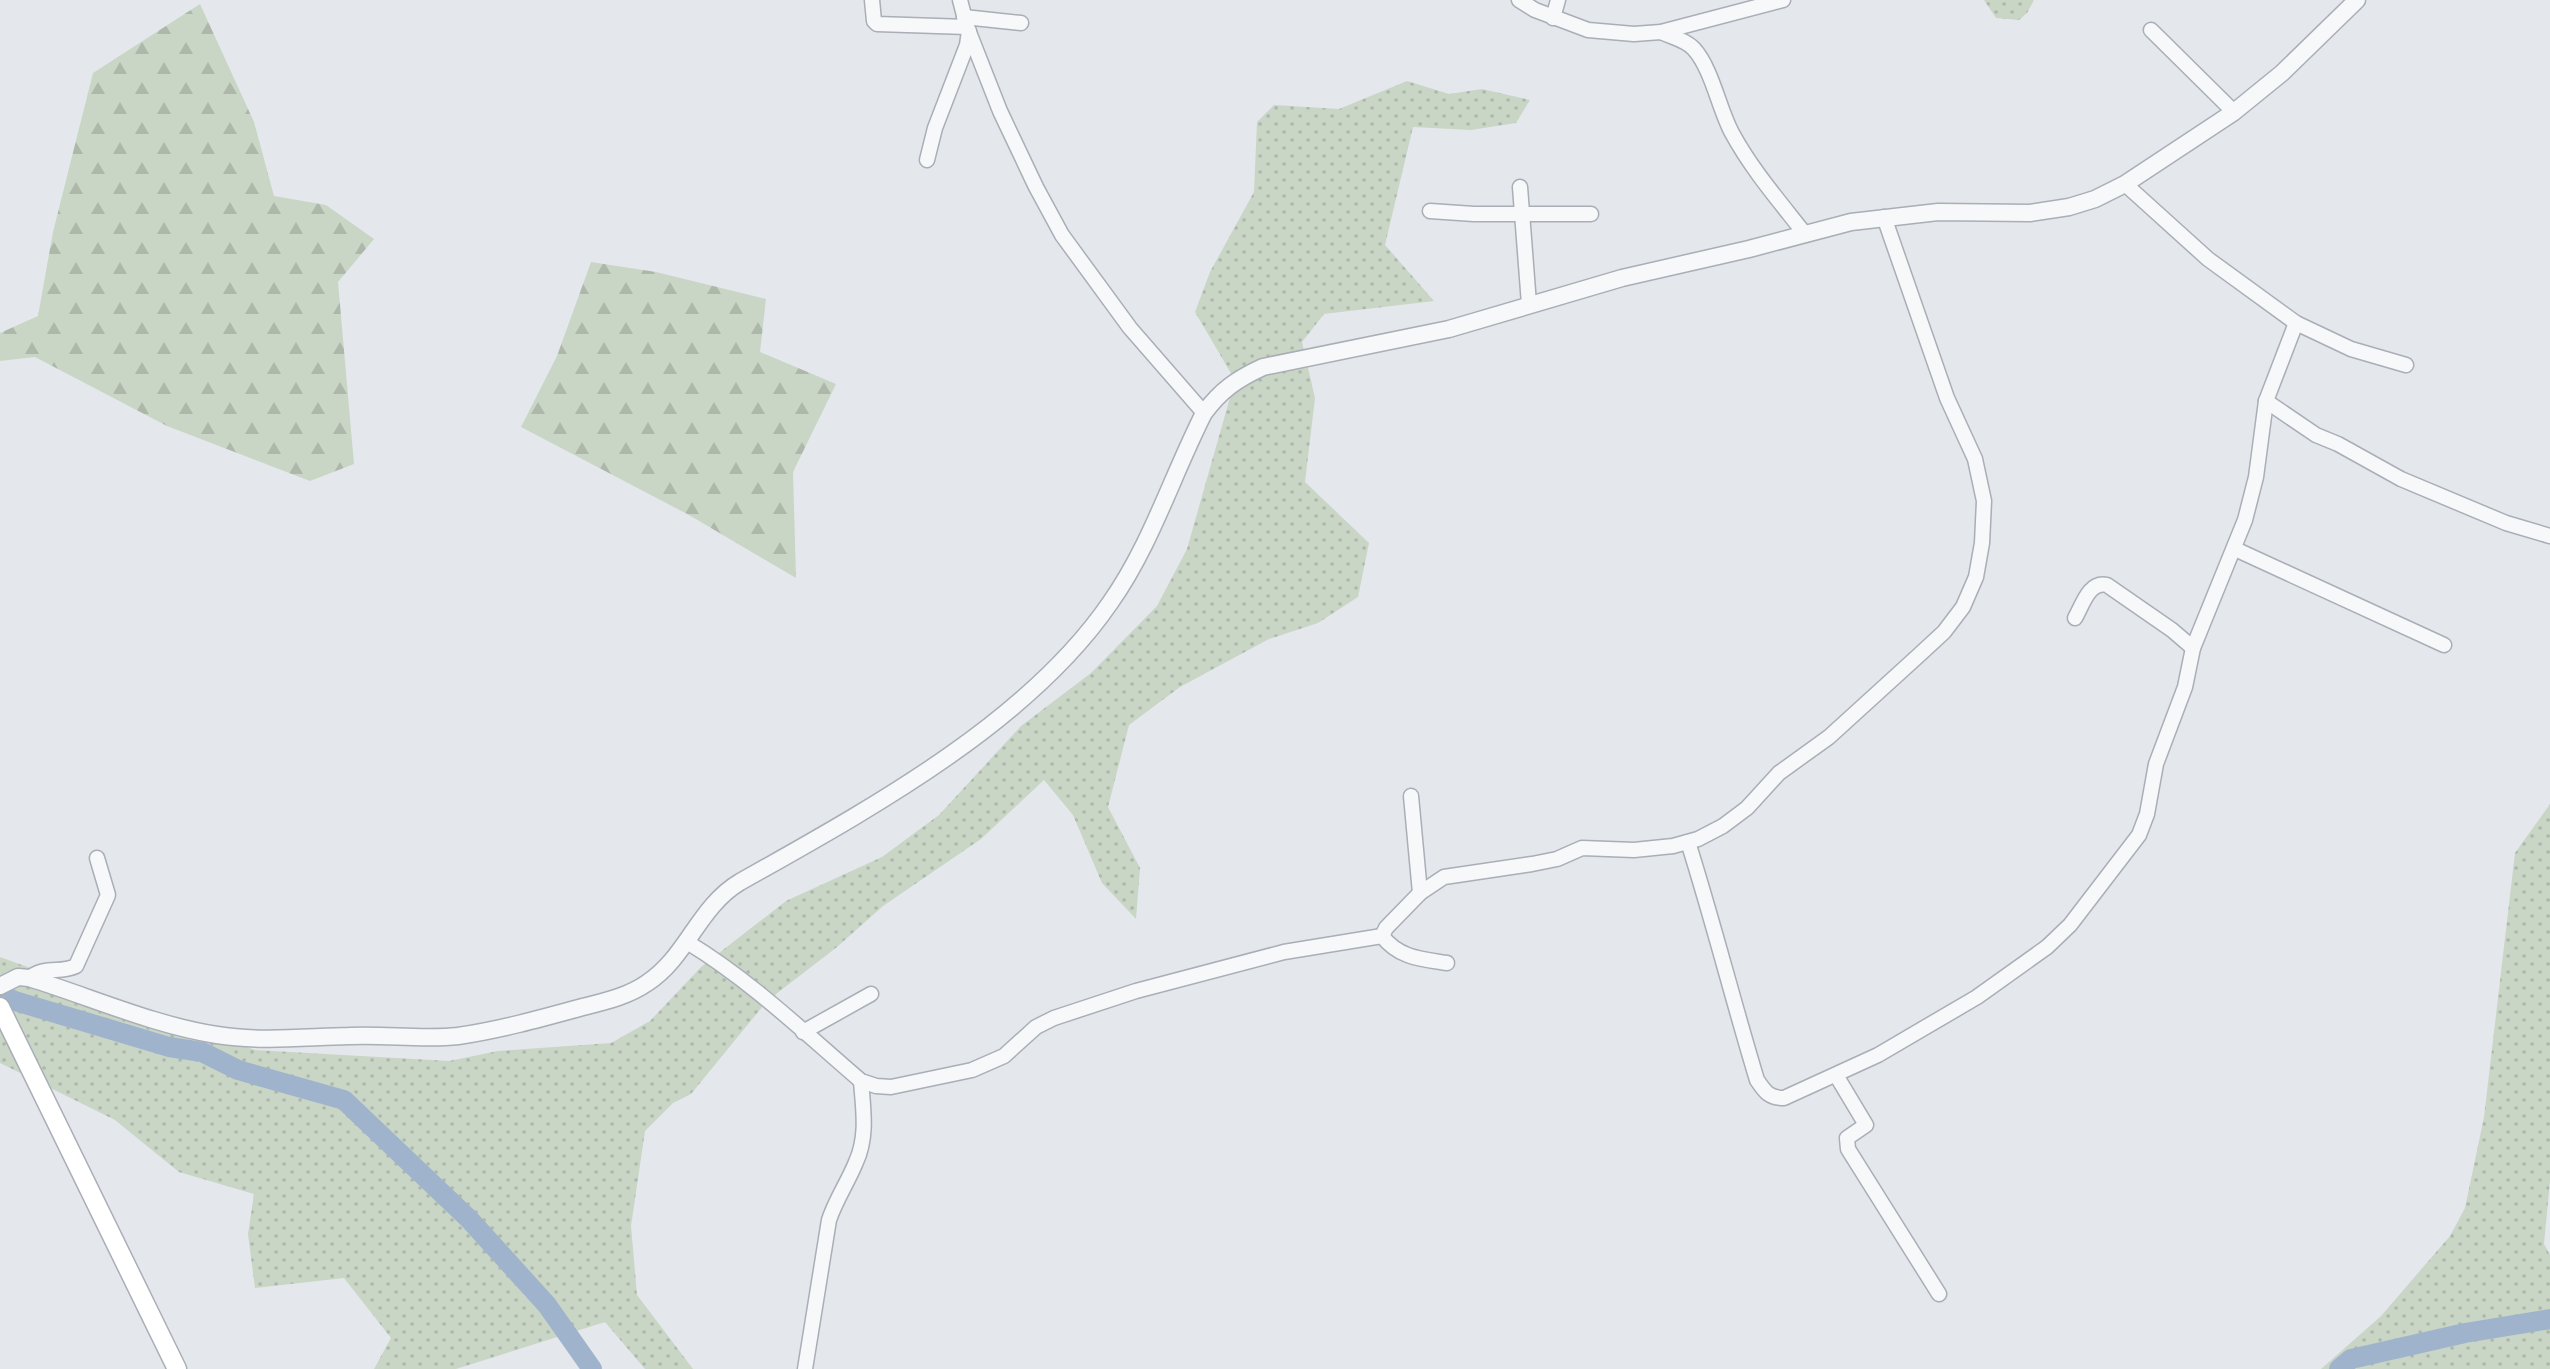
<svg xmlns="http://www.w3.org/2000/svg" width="2550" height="1369" font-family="'PT Sans Narrow',sans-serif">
<defs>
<pattern id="grass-dots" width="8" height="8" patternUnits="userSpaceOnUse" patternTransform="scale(2)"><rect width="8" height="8" fill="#c9d6c5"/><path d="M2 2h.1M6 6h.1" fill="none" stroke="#adb8ab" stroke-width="1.8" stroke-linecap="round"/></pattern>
<pattern id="forest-firs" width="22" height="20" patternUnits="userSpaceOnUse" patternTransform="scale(2)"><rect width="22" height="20" fill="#c9d6c5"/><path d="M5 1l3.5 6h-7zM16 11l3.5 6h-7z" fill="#adb8ab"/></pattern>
</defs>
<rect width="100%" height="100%" fill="#e4e7ec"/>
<!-- grass -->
<g fill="url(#grass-dots)">
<path d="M1984,0H2034L2027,13L2019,20L1996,18Z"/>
<path d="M1407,81L1449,94L1482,89L1530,100L1516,123L1471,130L1413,127L1385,245L1434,301L1324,314L1302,342L1315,398L1305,482L1369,543L1358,597L1318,623L1269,639L1180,687L1129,725L1108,807L1140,868L1136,919L1102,883L1073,815L1044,780L981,839L883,906L837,947L767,1001L691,1094L673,1103L645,1131L631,1226L637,1295L693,1369H645L605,1322L456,1369H374L391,1338L344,1278L255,1288L248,1234L254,1194L179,1172L115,1120L0,1063V957L255,1050L449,1061L498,1051L611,1043L650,1021L701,967L786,901L882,857L939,815L1021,726L1091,673L1157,606L1187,549L1235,380L1195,312L1210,272L1254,192L1257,122L1274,105L1339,109Z"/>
<path d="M2550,804V1180L2544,1244L2550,1255V1369H2321L2381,1316L2450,1236L2465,1208L2484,1117L2515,853Z"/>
</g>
<!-- forest -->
<g fill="url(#forest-firs)">
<path d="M200,4L254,122L274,196L326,205L374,239L338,282L354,464L310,481L167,426L35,357L0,361V333L38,316L53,232L93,73Z"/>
<path d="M591,262L656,272L766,299L760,352L836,384L793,472L796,578L689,515L521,427L557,356Z"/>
</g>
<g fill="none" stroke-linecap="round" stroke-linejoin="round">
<!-- river -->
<g stroke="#9fb4cc" stroke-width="20">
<path d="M0,994L15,1001L169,1047L202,1052L238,1070L344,1100L469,1219L547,1305L592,1369"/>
<path d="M2339,1369L2351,1359L2465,1333L2550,1319"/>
</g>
<!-- minor casing -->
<g stroke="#a9aeb7" stroke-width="17">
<g id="minor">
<path d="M872,0L874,21L877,24L967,27"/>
<path d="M960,0L967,27L1000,111L1036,187L1062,235L1130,328L1204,413"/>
<path d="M1519,0L1535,10L1588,30L1634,34L1661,32L1783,0"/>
<path d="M964,17L1021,23"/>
<path d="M1553,18L1558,0"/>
<path d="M2151,30L2234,112"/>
<path d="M1661,32C1671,37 1686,40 1694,49C1712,69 1719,109 1732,133C1752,170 1780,202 1805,234"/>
<path d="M927,160L935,128L967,45L969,31"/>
<path d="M2125,184L2208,259L2296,323L2351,349L2406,365"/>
<path d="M1520,187L1529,304"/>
<path d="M1430,211L1474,214H1591"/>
<path d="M2266,401L2316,435L2338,444L2401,479L2506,523L2550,536"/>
<path d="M2235,549L2444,645"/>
<path d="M2075,618C2083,604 2089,581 2107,585L2172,630L2193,648"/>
<path d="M1411,796L1420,893"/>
<path d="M1688,842C1713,921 1733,1001 1757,1080C1765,1092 1769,1098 1784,1098L1878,1055L1977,997L2047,947L2070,925L2139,835L2147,814L2156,764L2185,687L2193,648L2245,520L2256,477L2266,401L2296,323"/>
<path d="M1382,936C1399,958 1421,959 1447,963"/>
<path d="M687,942C750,980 805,1033 861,1081L876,1086L891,1087L972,1070L1004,1056L1036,1027L1054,1018L1136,991L1284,952L1382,936L1386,928L1420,893L1444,877L1532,864L1557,859L1582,848L1634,850L1673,846L1698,839L1723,826L1747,808L1779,773L1829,737L1918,656L1944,632L1963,607L1976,577L1982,543L1984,501L1975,459L1947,398L1884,217"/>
<path d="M29,978C47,965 59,974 76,966L108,895L97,858"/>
<path d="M803,1032L871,994"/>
<path d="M1836,1075L1866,1125L1847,1138L1848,1149L1939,1294"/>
<path d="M805,1369L829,1220C836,1199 848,1182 856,1162C868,1136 863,1108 861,1081"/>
</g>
</g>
<!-- tertiary casing -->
<g stroke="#a9aeb7" stroke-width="19">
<path id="tertiary" d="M0,986L18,977L29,978C91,997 153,1025 217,1035C262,1042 304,1037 349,1036C385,1034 422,1040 458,1036C499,1030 539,1019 579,1008C602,1002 627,997 647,983C687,957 698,907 740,882C866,811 1027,724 1110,603C1151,545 1172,476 1204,413C1221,390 1237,379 1263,367L1449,329L1622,278L1749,249L1851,222L1938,212L2030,213L2069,207L2095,199L2125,184L2234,112L2282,73L2357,0"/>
</g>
<!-- secondary casing -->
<g stroke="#a9aeb7" stroke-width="21">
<path id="secondary" d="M0,1007L177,1369"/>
</g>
<!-- minor -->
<use href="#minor" stroke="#f7f8fa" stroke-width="14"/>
<!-- tertiary -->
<use href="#tertiary" stroke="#f7f8fa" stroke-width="16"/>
<!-- secondary -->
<use href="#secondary" stroke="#fff" stroke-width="18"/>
</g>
</svg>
